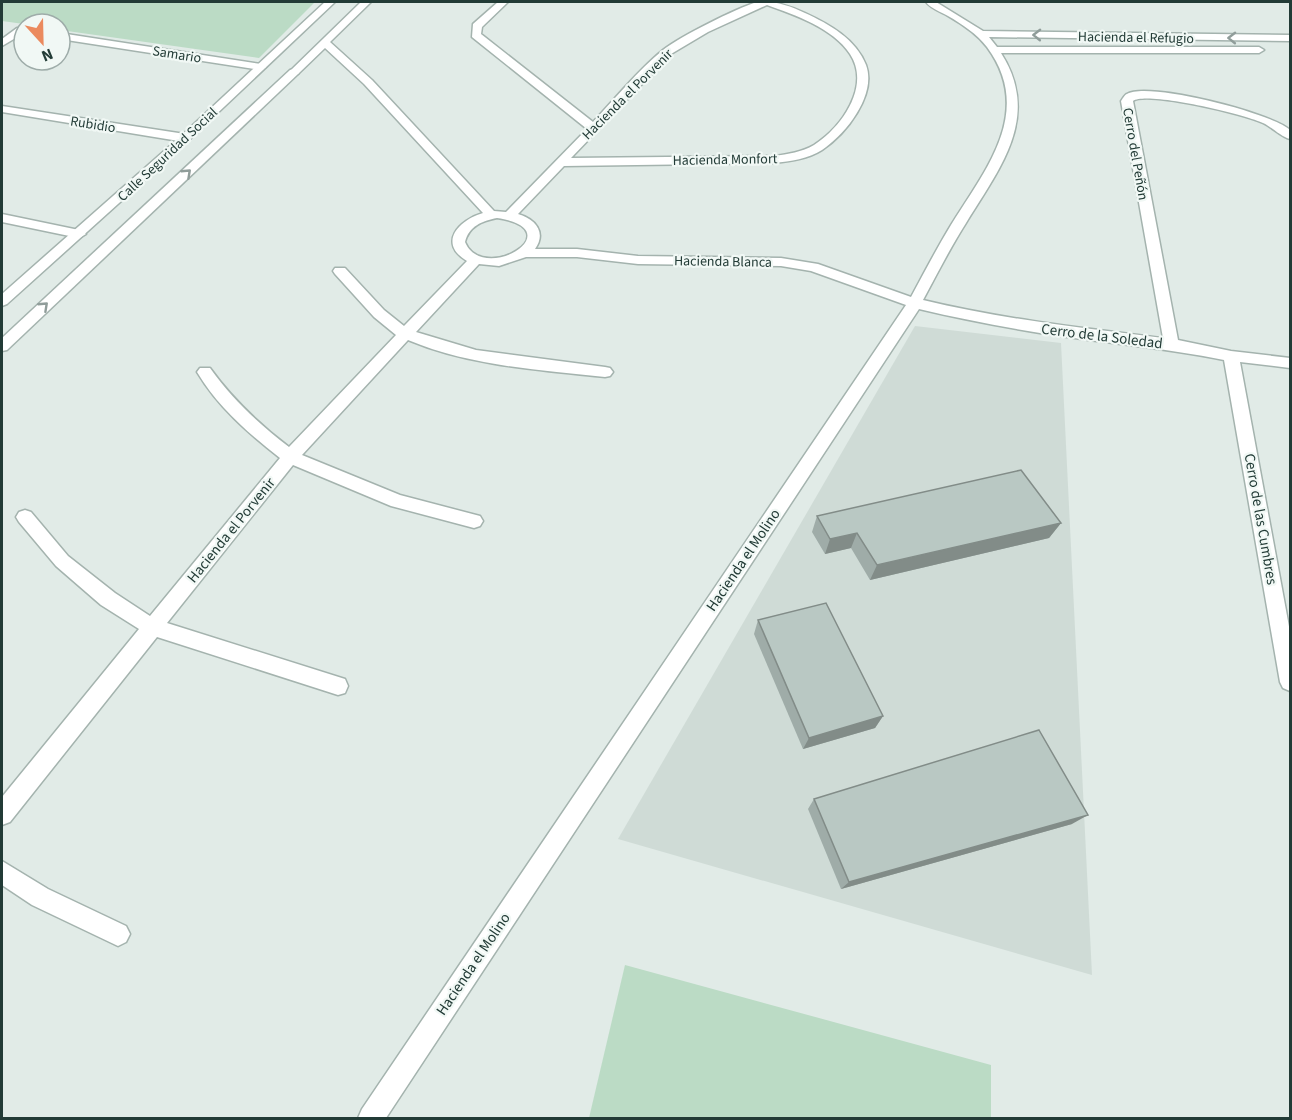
<svg xmlns="http://www.w3.org/2000/svg" width="1292" height="1120" font-family="'Source Sans 3',sans-serif">
<rect width="100%" height="100%" fill="#e1ebe7"/>
<!-- built -->
<path fill="#cfdbd6" d="M915,326L1061,343L1092,975L618,839Z"/>
<!-- green -->
<g fill="#bbdbc5">
<path d="M2,2H315L259,58L60,30V24H24L2,21Z"/>
<path d="M625,965L991,1065V1118H589Z"/>
</g>
<g fill="none" stroke-linecap="round" stroke-linejoin="round">
<!-- minor casing -->
<g stroke="#a4b3ae" stroke-width="3">
<g id="minor">
<path d="M361,2H371L330,42L372,80L494,211L506,212L587,129L472,37L473,24L498,2H508L482,27L481,34L593,122C615,99 638,70 663,50C681,36 735,9 757,2C773,0 790,6 805,13C829,24 856,39 866,65C877,95 846,134 822,150C808,159 791,161 774,163L564,166L518,214C535,219 547,232 535,249H577L638,256L781,258L818,264L911,297C924,273 937,248 951,225C985,170 1035,112 987,47C977,34 962,24 948,16C941,12 930,8 926,2H936L983,31L1290,35V41L989,37L997,47H1259L1264,50L1259,53H1001C1042,117 999,169 966,223C950,248 937,274 923,300C1002,319 1082,328 1163,338L1121,101C1122,100 1125,94 1127,94C1147,81 1272,113 1290,130V139C1281,137 1272,127 1263,123C1244,114 1147,91 1133,101L1178,340L1231,351L1290,358V368L1240,362L1290,632V691L1283,688L1280,682L1224,360C1165,348 1105,343 1046,334C1003,327 961,319 919,309L386,1118H358L362,1109L906,305L811,271L781,266L638,264L577,257H526L499,266L479,264L416,332L476,350L605,367L610,368L613,372L610,376L605,377C539,370 470,366 408,340L302,455L400,495L480,516L483,521L480,526L474,528L391,506L293,465L167,623L345,679L348,686L345,693L338,695L157,637L10,822L2,825V797L139,629L101,605L56,566L19,522L16,517L19,512L25,510L31,512L68,556L115,593L150,616L280,458C248,433 218,407 197,372L200,368H210C233,400 259,424 289,447L396,335L374,317L335,274L333,271L335,268H345L384,310L404,326L467,261C437,243 459,220 483,213L364,84L325,48L298,74H290L289,72ZM767,5C795,15 833,28 850,54C871,86 842,127 814,145C802,152 788,154 774,156L571,158L671,54L708,32ZM497,218C574,230 483,285 465,242C469,226 482,221 497,218Z"/>
<path d="M17,28H24V33L2,46V39Z"/>
<path d="M60,33L261,64L266,67L261,70L60,39Z"/>
<path d="M2,106L185,134L191,138L185,142L2,112Z"/>
<path d="M2,214L79,230L86,234L79,238L2,222Z"/>
<path d="M2,861L48,889L126,926L130,934L126,942L118,946L32,905L2,885Z"/>
</g>
</g>
<!-- tertiary casing -->
<g stroke="#a4b3ae" stroke-width="3">
<g id="tertiary">
<path d="M325,2H335L189,140L7,304L2,306V294L181,136Z"/>
<path d="M294,69L299,72L298,74L7,350L2,351V338L290,70Z"/>
</g>
</g>
<!-- minor -->
<use href="#minor" fill="#fff" fill-rule="evenodd"/>
<!-- tertiary -->
<use href="#tertiary" fill="#fff" fill-rule="evenodd"/>
</g>
<!-- wall -->
<g fill="#9faca8">
<path d="M817,516L1061,523L1049,538L870,580L851,548L825,554L812,532Z"/>
<path d="M758,620L883,716L875,728L803,749L754,634Z"/>
<path d="M814,799L1072,824L841,889L808,809Z"/>
</g>
<!-- shaded-wall -->
<g fill="#828c88">
<path d="M1061,523L1049,538L870,580L877,565Z"/>
<path d="M857,533L851,548L825,554L830,539Z"/>
<path d="M883,716L875,728L803,749L809,738Z"/>
<path d="M1088,815L1072,824L841,889L849,882Z"/>
</g>
<!-- building -->
<g fill="#b9c8c3" stroke="#828c88" stroke-width="1.5">
<path d="M1021,470L1061,523L877,565L857,533L830,539L817,516Z"/>
<path d="M826,603L883,716L809,738L758,620Z"/>
<path d="M1039,730L1088,815L849,882L814,799Z"/>
</g>
<!-- one-way arrows -->
<defs><path id="oneway-chevron" d="M-2-3.5L2.5 0L-2 3.5" fill="none" stroke-width="1.6" stroke-linecap="round" stroke-linejoin="round" transform="scale(1.5)"/></defs>
<g stroke="#909d9a">
<use href="#oneway-chevron" transform="translate(1037 35) rotate(-179)"/>
<use href="#oneway-chevron" transform="translate(1232 38) rotate(-179)"/>
<use href="#oneway-chevron" transform="translate(187 173) rotate(-43)"/>
<use href="#oneway-chevron" transform="translate(44 306) rotate(-43)"/>
</g>
<g text-anchor="middle" stroke-width="4.5" stroke-linejoin="round" paint-order="stroke">
<!-- far-street labels -->
<g font-size="14" fill="#223b36" stroke="#f1f8f5">
<text transform="translate(1136 37) rotate(1)" y="5">Hacienda el Refugio</text>
<text transform="translate(177 54) rotate(9)" y="5">Samario</text>
<text transform="translate(627 94) rotate(-45)" y="5">Hacienda el Porvenir</text>
<text transform="translate(93 124) rotate(9)" y="5">Rubidio</text>
<text transform="translate(167 154) rotate(-43)" y="5">Calle Seguridad Social</text>
<text transform="translate(1136 154) rotate(80)" y="5">Cerro del Peñón</text>
<text transform="translate(725 159) rotate(-1)" y="5">Hacienda Monfort</text>
<text transform="translate(723 261) rotate(1)" y="5">Hacienda Blanca</text>
</g>
<!-- street labels -->
<g font-size="15" fill="#223b36" stroke="#f1f8f5">
<text transform="translate(1102 336) rotate(7)" y="5">Cerro de la Soledad</text>
<text transform="translate(1261 519) rotate(80)" y="5">Cerro de las Cumbres</text>
<text transform="translate(231 530) rotate(-51)" y="5">Hacienda el Porvenir</text>
<text transform="translate(743 560) rotate(-56)" y="5">Hacienda el Molino</text>
<text transform="translate(473 964) rotate(-56)" y="5">Hacienda el Molino</text>
</g>
</g>
<!-- border -->
<rect width="1292" height="1120" fill="none" stroke="#223b36" stroke-width="6"/>
<!-- north arrow -->
<g transform="translate(42 42) rotate(158)"><circle r="28" fill="#f1f8f5" stroke="#9eaca9" stroke-width="1.5"/>
<path d="M0-4.5L10 22L0 15L-10 22Z" fill="#eb8a5e"/>
<text y="-9" font-size="16" font-weight="bold" text-anchor="middle" fill="#223b36">N</text>
</g>
</svg>
